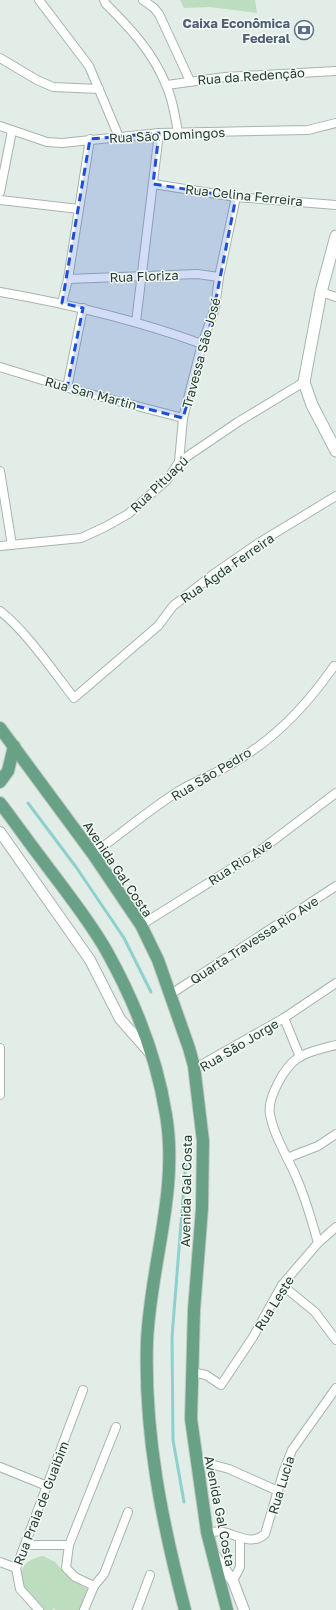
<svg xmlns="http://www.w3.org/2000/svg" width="336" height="1610" font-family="'Golos Text',sans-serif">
<rect width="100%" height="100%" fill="#e3ede7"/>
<!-- green -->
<g fill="#bdddbf">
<path d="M180,0H255L257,13L210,7L184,8Z"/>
<path d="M43,1556L55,1562L71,1580L87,1589L79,1610H56L54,1608L52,1610H43C26,1594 4,1564 43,1556Z"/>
</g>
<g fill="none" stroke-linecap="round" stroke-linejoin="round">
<!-- stream -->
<g stroke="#8dd0cd" stroke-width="3">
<path d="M28,803L76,867L124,938L151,992"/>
<path d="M184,1502L173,1440L172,1337L186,1160"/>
</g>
<!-- minor casing -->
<g stroke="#a6b5ad" stroke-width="10">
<g id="minor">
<path d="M39,0L89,66L119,137"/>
<path d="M104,0L106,4C130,28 153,52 166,85C173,99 175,117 178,132"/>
<path d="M143,0L154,8L159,14L190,81"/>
<path d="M0,58L37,80L53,87L99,89"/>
<path d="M167,85L225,77L336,71"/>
<path d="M0,126L47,142L62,143L159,133L308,130L336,123"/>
<path d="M153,184L236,197L336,205"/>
<path d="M0,192L12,131"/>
<path d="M0,200L79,209"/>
<path d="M68,279L197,274L219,277"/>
<path d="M0,292C69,304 136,320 202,344"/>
<path d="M321,292L336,297"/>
<path d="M62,303L68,279L90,139"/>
<path d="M136,322L159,133"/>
<path d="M0,367L75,390L183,418"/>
<path d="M67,388L83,308"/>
<path d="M179,462L183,418L202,344L215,308L219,277L236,197"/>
<path d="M0,471L12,545"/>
<path d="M0,546L81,538L105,527L128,514L167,480L179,462L238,422L304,382"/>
<path d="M0,611C26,631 53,671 74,698L158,626L173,606L215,573L257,544L336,496"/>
<path d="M93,854C122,833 151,808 182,789C198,780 215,774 231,764C273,741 307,705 334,666"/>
<path d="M141,925L258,852L336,793"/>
<path d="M171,994L336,886"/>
<path d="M284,1018L300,1057"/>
<path d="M0,1048V1095"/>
<path d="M194,1073L199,1066L284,1018L336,983"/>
<path d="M287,1158L318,1146L336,1134"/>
<path d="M318,1243C312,1221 306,1200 297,1179C288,1157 274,1137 270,1114C267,1098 285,1066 298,1058C308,1051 324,1048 336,1045"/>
<path d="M282,1285L315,1312L336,1340"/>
<path d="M192,1372L206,1375L221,1385L253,1337L282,1285L318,1243L336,1227"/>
<path d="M196,1460L229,1469L278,1491"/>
<path d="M0,1467L47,1486"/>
<path d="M207,1532C212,1532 218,1531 223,1532C237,1535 252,1546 265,1534L284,1470L292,1450L336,1388"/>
<path d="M25,1545H69L66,1568L75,1577L94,1586"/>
<path d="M69,1545L116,1427"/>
<path d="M0,1562L16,1568"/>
<path d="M233,1581L240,1567V1538"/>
<path d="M39,1610L20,1589L16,1568L83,1390"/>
<path d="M84,1610L94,1586L104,1574L128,1512"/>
<path d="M137,1610L150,1575"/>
</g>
</g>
<!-- tertiary casing -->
<g stroke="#a6b5ad" stroke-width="12">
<g id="tertiary">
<path d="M0,832L90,960L120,1019L150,1053"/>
<path d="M215,1556L233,1581L244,1610"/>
</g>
</g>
<!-- secondary casing -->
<g stroke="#a2b8ac" stroke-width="13">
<path id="secondary" d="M336,236L321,292L304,382L312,405L336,451"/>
</g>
<!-- primary casing -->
<g stroke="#c1c9c5" stroke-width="14">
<g id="primary">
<path d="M0,728L93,854L141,925L158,960L189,1048L194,1066L203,1141L202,1208L194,1310L191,1419L207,1532L227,1610"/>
<path d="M0,782L8,771L14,746"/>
<path d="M0,803C14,821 27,840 41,858C63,888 87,917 106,950C134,1000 157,1058 166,1115C179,1191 150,1266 147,1342C144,1434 162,1522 185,1610"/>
</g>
</g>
<!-- minor -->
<use href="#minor" stroke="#fff" stroke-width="8"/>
<!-- tertiary -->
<use href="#tertiary" stroke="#fff" stroke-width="10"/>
<!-- secondary -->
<use href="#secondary" stroke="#fff" stroke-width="11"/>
<!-- primary -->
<use href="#primary" stroke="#69a187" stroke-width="12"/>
</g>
<!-- marked area -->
<path fill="#1d4ed8" fill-opacity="0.2" stroke="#1d4ed8" stroke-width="3" stroke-dasharray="8 5" stroke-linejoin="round" d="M159,133L153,184L236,197L212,319L183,418L67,388L83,308L62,303L90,139Z"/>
<!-- icons -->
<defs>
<g id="bank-ring" transform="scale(1)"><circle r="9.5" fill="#f4f9f5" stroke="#5c6f8a" stroke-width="1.5"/><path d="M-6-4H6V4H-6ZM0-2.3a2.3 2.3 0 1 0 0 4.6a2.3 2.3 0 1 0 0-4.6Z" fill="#5c6f8a"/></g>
</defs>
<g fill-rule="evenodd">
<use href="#bank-ring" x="304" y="30"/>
</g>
<g text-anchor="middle" stroke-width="3" stroke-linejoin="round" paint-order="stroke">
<!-- service labels -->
<g font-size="13" font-weight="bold" fill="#4e5e75" stroke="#f4f9f5" text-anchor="end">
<text x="290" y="28">Caixa Econômica<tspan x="290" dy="15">Federal</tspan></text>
</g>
<!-- street labels -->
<g font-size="13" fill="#233e31" stroke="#f4f9f5">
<text transform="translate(251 76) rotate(-4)" y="5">Rua da Redenção</text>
<text transform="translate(167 135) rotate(-3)" y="5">Rua São Domingos</text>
<text transform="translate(244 195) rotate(6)" y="5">Rua Celina Ferreira</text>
<text transform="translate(144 276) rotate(-2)" y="5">Rua Floriza</text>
<text transform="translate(201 353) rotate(-75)" y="5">Travessa São José</text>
<text transform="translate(91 393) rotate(15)" y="5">Rua San Martin</text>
<text transform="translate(159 484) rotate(-44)" y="5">Rua Pituaçú</text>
<text transform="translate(227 568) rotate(-35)" y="5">Rua Ágda Ferreira</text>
<text transform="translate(211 774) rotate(-31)" y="5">Rua São Pedro</text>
<text transform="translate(240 862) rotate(-33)" y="5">Rua Rio Ave</text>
<text transform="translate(118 869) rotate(56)" y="5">Avenida Gal Costa</text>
<text transform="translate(254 940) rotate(-33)" y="5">Quarta Travessa Rio Ave</text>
<text transform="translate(239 1045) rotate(-31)" y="5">Rua São Jorge</text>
<text transform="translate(186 1191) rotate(-89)" y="5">Avenida Gal Costa</text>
<text transform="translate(274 1303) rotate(-58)" y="5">Rua Leste</text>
<text transform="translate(281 1485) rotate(-73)" y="5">Rua Lucia</text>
<text transform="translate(41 1503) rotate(-69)" y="5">Rua Praia de Guaibim</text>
<text transform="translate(220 1511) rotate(79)" y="5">Avenida Gal Costa</text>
</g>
</g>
</svg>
